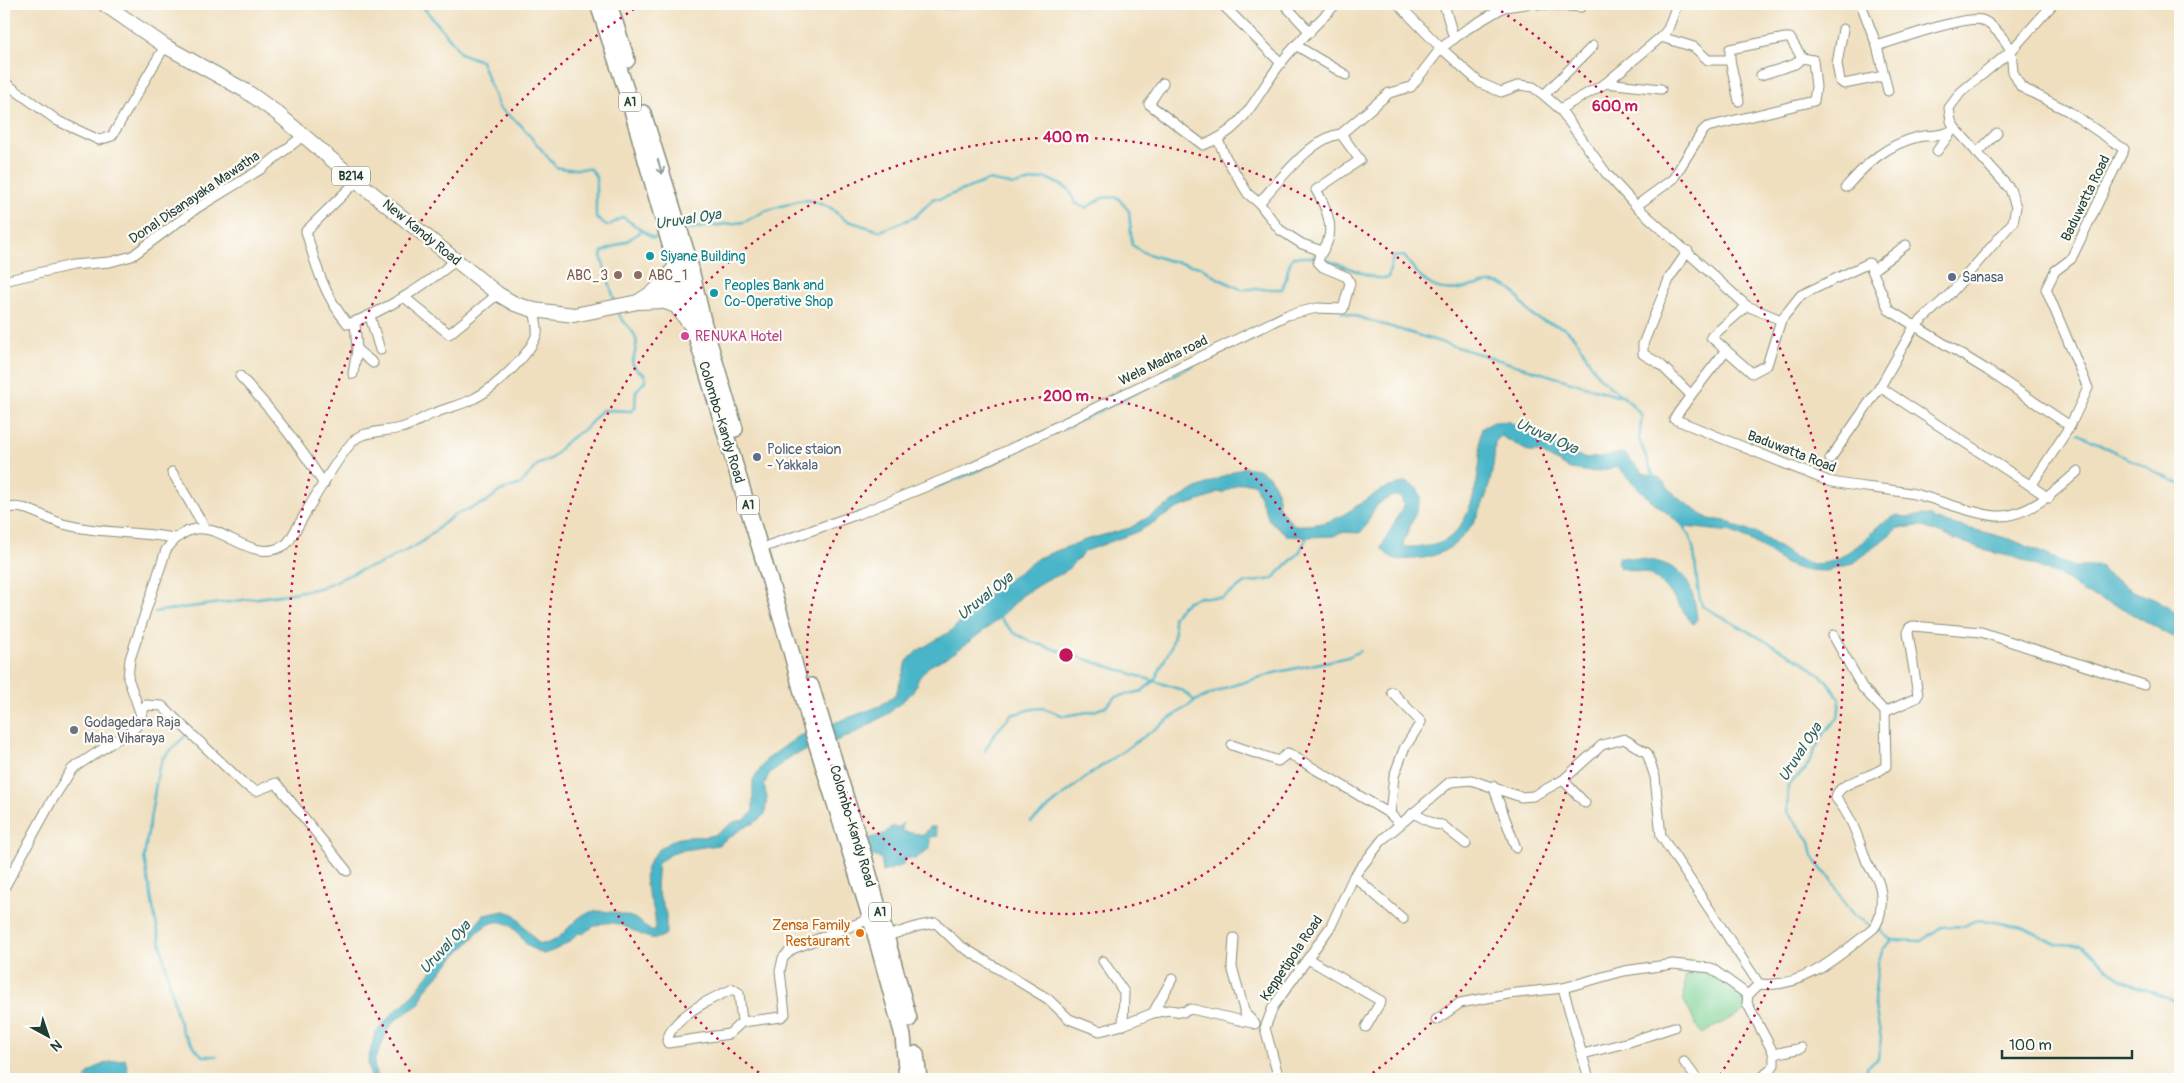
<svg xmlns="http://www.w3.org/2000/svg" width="2184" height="1083" font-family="Pangolin,sans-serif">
<rect width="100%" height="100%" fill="#fdfcf7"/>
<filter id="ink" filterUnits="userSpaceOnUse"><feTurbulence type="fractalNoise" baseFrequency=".02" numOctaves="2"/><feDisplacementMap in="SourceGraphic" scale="10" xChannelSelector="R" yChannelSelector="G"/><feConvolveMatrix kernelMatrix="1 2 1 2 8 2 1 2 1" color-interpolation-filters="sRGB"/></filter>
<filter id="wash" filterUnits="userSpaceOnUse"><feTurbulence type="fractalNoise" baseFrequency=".0096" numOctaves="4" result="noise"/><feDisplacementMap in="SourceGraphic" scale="20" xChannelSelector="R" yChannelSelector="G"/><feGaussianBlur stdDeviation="1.12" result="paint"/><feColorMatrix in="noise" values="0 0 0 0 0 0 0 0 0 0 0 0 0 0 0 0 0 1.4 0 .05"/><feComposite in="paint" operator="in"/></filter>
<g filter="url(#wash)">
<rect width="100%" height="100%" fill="#efdfbf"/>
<!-- green -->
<path fill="#7ad297" stroke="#4c8866" d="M1711,968L1748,995L1745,1011L1701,1034L1684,1001L1685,977Z"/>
<!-- water -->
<g fill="#4ab5c8" stroke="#34797e">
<path d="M1507,421L1586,459L1624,453L1643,473L1660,478L1677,497L1709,519L1727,521L1737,527L1757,533L1792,556L1812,564L1826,563L1841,557L1861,543L1880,524L1897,515C1909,520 1919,513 1931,516L1933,519L2010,539L2075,567L2100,566L2105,573L2135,592L2157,600L2174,612L2180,609V641L2126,610L2083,592L2063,577L2017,558L1987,551L1921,526L1898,528L1854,563L1827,571L1802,570L1786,564L1752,541L1732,532L1684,527L1645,495L1618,467L1592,472L1570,469L1540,452H1529L1501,436L1495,442C1494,491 1473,556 1414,559C1399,560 1392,561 1381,548L1404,505L1401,497L1393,496C1367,506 1375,517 1360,533L1341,532L1334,536L1308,537L1288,536L1269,520L1255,485C1242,479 1233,487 1222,493L1217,492L1208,498L1178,508L1139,531L1086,551L1064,573L1046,580L1023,595L994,623L954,653L928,667L919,678L913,692L889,713L850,736L793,755L769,774L764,785L767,798L765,814L754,823L743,828L718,845L677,851L658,862L656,887L666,914V934C642,953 621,901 583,934L578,933C571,943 555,951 543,954C538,951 530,948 526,944C516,930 506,914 486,926C474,932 469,946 458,953L424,991L421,1003L394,1021L389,1028L374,1062L376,1075L380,1079H371L368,1061L375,1033L395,1011L408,1000L438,963L456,948L484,915L504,911L514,914L539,944C560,945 567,925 583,915C595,907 623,913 636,919C641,922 646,927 651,931H654C659,914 649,901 646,886C642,865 656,848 674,840C685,835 698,838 709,836C722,835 731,818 743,821L753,812V780L767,759L799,736L880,706L896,694L907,661L917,651L951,631L984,598L1038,558L1085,540L1130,528L1195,489L1244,467L1258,469L1270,477L1277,491L1279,507L1294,525C1337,527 1346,511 1380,491C1387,487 1398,485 1406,482L1418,489L1421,499L1403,544L1406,547C1416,547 1428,547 1437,544C1469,534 1477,487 1480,459C1481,448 1479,439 1482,428L1494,422Z"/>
<path d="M1619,557C1668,560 1693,565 1697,620L1693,624L1666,587L1648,573L1620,568L1617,562Z"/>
<path d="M903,823L902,831L924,835L930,827H935L938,836L930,837V848L915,859L906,858L903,865L883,872L881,858L867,855L864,840L884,834L891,827H899Z"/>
<path d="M125,1059L128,1070L127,1079H85C93,1064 110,1062 125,1059Z"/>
</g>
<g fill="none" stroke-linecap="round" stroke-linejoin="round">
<!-- stream -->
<g stroke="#4ab5c8" stroke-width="2.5">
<path d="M421,4C429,16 457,44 460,53L481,61L499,108L520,124L556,167C567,171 579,168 591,169L596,177V218L608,226L623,217L653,238L661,236"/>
<path d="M686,229L744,222L765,211L798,201L810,200L831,208L845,220L880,231L915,217L934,198L940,199L989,180L1014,185L1046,178L1069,189L1075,203L1086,208L1102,198L1117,197L1129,211L1132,245L1145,253L1170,261L1201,267L1219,279L1241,289H1282C1288,278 1286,267 1293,257H1316"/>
<path d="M1321,258L1376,278H1388L1393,257L1404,256C1424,283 1435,297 1473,286C1484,283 1495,281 1506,286C1518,292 1522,306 1531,314C1545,326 1558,322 1568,331C1582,342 1587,361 1598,375C1611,391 1628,396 1642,416L1639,439L1654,477"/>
<path d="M615,302L601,256L602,252L627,241L643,230"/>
<path d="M1342,312L1617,396L1623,395"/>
<path d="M1264,331L1275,326"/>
<path d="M2079,434L2180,484"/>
<path d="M916,495L975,472L1194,365"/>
<path d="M1681,523C1684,528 1689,534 1691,540C1698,559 1694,584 1702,606L1805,663L1826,680L1840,700L1838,718L1823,734L1805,770L1788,785L1787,812L1810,841L1813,856L1822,870L1831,878L1845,904L1854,916L1872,926"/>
<path d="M155,612C208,604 262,599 315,589C331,586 364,565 376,566L419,544L454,515L486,502L500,491L521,484L537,465L552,458L567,441L587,427L602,410L631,411L635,408L636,391L646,380L644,374L637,370L632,363C634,356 638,345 636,339C634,328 621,323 618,312"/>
<path d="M1000,618L1014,633L1032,642L1182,690L1195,701"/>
<path d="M188,733L163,758L158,771L144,857L155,918L176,1012L183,1033L202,1056H217"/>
<path d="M985,751L993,736L1011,715L1032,709L1043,708L1064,716L1094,711L1105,707L1116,697L1142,691L1154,681L1171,647L1175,631L1173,618L1178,610L1188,601L1200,597L1222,598L1246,583L1272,579L1299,553L1307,537"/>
<path d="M1031,822L1086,777L1195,701L1225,688L1274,673L1348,657L1360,651"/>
<path d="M1893,940L1921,941L1941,927L1964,926L1974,921L1983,920L2023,927L2057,944L2082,945L2121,980L2180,1003"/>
<path d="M1866,1079L1867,1067L1878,1059L1881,1038L1874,1001L1878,963L1883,949L1892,940L1877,928"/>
</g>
</g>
</g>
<g filter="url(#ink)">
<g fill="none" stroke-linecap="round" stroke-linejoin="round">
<!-- street casing -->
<g stroke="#878e7a" stroke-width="11">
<g id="street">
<path d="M947,4H954"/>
<path d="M1222,4L1281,63"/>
<path d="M1284,4L1310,32"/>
<path d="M1398,4L1441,48L1480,83L1501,92L1520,85L1533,87L1544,95L1560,109L1606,173L1636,206L1747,306L1781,320L1801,295L1869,263L1889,310L1987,370L2070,426"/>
<path d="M1444,4L1454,39"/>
<path d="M1538,4L1581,7"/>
<path d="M1861,4L1877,46C1897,40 1965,15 1982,20C1993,24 2007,42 2011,51L2053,4"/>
<path d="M1843,29L1837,64L1840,81L1844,84L1884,76"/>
<path d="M1661,37L1694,47L1708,60H1730L1739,101"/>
<path d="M1297,46L1346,75"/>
<path d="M1877,46L1888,91"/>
<path d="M2011,51L2013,72L2021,87L2068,111L2124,149L2071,259L2055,271L2046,289L2088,388L2070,426L2031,486L2049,498"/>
<path d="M1730,60V49L1785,38H1790L1802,58"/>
<path d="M4,82L58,121L99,140L112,136L165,46"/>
<path d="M1163,83L1149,104L1203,145C1247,129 1254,97 1281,63C1297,42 1318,23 1336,4"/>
<path d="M1606,83L1661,89"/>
<path d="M1544,95L1593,46"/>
<path d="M1560,109L1606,83L1661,37L1668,29L1677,4"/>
<path d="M1955,128L1951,121L1949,108L1961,92L2011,51"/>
<path d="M1218,140L1225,156L1248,194L1259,203L1280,230L1302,244L1319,250V254"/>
<path d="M1937,151L1951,132"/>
<path d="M1977,153L1997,133"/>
<path d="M357,181L306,231C315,264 325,298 348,324C388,310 423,286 457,260"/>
<path d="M1846,187C1867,163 1886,145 1918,137C1930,135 1946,136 1955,128L2010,189L2016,207L2013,222L1951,293L1914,327L1880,387"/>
<path d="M1259,203C1279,181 1312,137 1341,134L1389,93L1411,87L1441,48L1467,29L1504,7L1526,4"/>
<path d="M1636,206L1673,179L1702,132L1707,127L1814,101L1816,87L1813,60L1802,58L1795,64L1761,75"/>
<path d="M1688,251L1670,277L1643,344V354L1660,364L1691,395L1726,350L1752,373L1767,365L1781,320"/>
<path d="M1873,270L1906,245"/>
<path d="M4,281L72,265L110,262L132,256L197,208L261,169L303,136"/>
<path d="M404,297L449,334L498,294"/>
<path d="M370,316L380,350"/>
<path d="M357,350L373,363"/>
<path d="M1726,350L1711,337L1747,306"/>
<path d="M353,374L357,350L355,322"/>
<path d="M240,376C272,410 299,445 324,484"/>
<path d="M1691,395L1674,419L1828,481C1858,488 1889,488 1919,495C1941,501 1976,515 1997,516C2027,518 2058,489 2078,471"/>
<path d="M1830,459L1880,387L2031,486"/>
<path d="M172,472L205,528"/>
<path d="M4,509C25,502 43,518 63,524C100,534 137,531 175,538"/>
<path d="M770,545L861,513L969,469L1287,315L1317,308L1343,309L1350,283L1347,277L1323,267L1318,262C1320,252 1326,248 1328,240C1334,225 1324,203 1316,190L1360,160L1341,134"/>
<path d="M1885,712L1916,698L1918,695L1908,633L1909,628L1913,626L1981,632L2144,685"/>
<path d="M141,715L146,705L162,706L244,784L256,791L276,783L347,871"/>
<path d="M1232,745L1278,761L1288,753L1390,814L1400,824"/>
<path d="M1563,780L1585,803"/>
<path d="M1493,786L1516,848"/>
<path d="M1413,813L1434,824L1442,825L1466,844"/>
<path d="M1390,814L1394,776L1404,749L1421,722L1392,692"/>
<path d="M1354,876L1403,919"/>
<path d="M4,888L51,802L72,769L136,727L141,715L128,678L130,659L166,550C208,493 242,571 285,545C290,542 294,532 298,526C308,509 345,442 360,436C373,431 388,431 401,428C412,425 422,418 432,414C446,408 462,405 475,398C495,388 531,354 537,333C538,326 535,317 534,310"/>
<path d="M887,936L919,926L936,923L959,945L1048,999L1069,1019L1100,1031L1123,1025L1153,1013L1169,1010L1183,1012L1191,1009L1252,1023"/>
<path d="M1234,938L1232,967L1245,1013L1255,1024"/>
<path d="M1308,959L1381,1001L1366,1027"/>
<path d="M1103,961L1124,992L1123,1025"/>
<path d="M1759,984C1805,989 1839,955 1873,929C1883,918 1883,894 1878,881C1875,874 1869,868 1866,860C1858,838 1852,817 1836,798C1837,781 1874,778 1886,766L1885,712L1862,687L1833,635"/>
<path d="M1563,988L1624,971L1673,964L1711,968L1748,995"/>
<path d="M1153,1013L1172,979"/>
<path d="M1436,1020L1460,1003L1508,994L1563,988L1589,1079"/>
<path d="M742,1022L739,993L733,989C712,998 672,1016 667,1041L668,1043L729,1034L742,1022L781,1017L785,1014L780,971L783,958L792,949L875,917"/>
<path d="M1583,1054L1629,1042L1674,1027"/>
<path d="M1774,1054L1802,1048"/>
<path d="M1684,1062L1697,1079"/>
<path d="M1279,1079L1265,1028L1273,1007L1331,926L1354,876L1383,839L1450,782L1471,780L1521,797L1533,796L1563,780L1602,745L1624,739L1647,753L1655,777L1661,836L1759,984L1748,995L1747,1003L1774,1054V1065L1761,1079"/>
</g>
</g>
<!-- primary casing -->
<g stroke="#878e7a" stroke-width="16">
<g id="primary">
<path d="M104,4L165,46L246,91L277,113L357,181L498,294L515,304L534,310L574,315L638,302L662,301L694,290"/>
<path d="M655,291L677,265"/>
<path d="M662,301L676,306L693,328"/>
<path d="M638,302L655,291L679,287"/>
</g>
</g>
<!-- highway casing -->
<g stroke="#878e7a" stroke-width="18">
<g id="highway">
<path d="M598,4L628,96L694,329L791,651L811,726L871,919L903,1036L907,1079"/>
<path d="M609,4L627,60"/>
<path d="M643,113L688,257L704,325L735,429"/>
<path d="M811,686L863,853L909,1019"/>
<path d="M916,1054L919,1079"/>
</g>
</g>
<!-- street -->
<use href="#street" stroke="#fff" stroke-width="9"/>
<!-- primary -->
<use href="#primary" stroke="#fff" stroke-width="14"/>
<!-- highway -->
<use href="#highway" stroke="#fff" stroke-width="15"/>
</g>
<!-- one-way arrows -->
<defs><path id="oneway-shaft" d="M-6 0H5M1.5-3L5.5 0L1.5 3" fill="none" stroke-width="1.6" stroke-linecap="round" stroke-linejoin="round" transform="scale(1.25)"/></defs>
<use stroke="#8f9e9a" href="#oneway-shaft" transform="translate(660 167) rotate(73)"/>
</g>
<!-- distance rings -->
<g fill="none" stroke="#c2185b" stroke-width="2.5" stroke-dasharray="2.5 5">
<circle cx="1066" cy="655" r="259"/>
<path d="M765 1077A518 518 0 1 1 1367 1077"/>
<path d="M414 1078A777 777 0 0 1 637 7M1495 7A777 777 0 0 1 1718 1078"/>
</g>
<!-- markers -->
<g fill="#0f9aa8" stroke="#fdfcf7" stroke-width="2">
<circle cx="650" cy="256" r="5"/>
<circle cx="714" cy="293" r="5"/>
</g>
<g fill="#8d6e63" stroke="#fdfcf7" stroke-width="2">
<circle cx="618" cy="275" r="5"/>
<circle cx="638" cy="275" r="5"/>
</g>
<g fill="#5c6f8a" stroke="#fdfcf7" stroke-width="2">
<circle cx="1952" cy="277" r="5"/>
<circle cx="757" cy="457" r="5"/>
</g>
<circle fill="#d1479c" stroke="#fdfcf7" stroke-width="2" cx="685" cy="336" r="5"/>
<circle fill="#6b7280" stroke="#fdfcf7" stroke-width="2" cx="74" cy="730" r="5"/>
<circle fill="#e8710a" stroke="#fdfcf7" stroke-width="2" cx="860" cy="933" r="5"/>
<g text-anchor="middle" stroke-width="4.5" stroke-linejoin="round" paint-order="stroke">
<!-- shield labels -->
<g fill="#fdfcf7" stroke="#62766e" stroke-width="1">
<rect x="619" y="92.5" width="22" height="19" rx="4"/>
<rect x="332" y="166.5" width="38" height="19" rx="4"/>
<rect x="737" y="495.5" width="22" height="19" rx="4"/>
<rect x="869" y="902.5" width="22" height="19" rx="4"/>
</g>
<g font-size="12" font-weight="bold" fill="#1f3d34">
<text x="630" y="106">A1</text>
<text x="351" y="180">B214</text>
<text x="748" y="509">A1</text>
<text x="880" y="916">A1</text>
</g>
<!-- street labels -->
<g font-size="14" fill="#1f3d34" stroke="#fdfcf7">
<text transform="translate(194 197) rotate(-34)" y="5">Donal Disanayaka Mawatha</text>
<text transform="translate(2085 198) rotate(-64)" y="5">Baduwatta Road</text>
<text transform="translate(422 232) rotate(39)" y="5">New Kandy Road</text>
<text transform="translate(1163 360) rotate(-26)" y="5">Wela Madha road</text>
<text transform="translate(722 422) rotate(73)" y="5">Colombo-Kandy Road</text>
<text transform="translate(1792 451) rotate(21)" y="5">Baduwatta Road</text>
<text transform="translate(853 826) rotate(73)" y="5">Colombo-Kandy Road</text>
<text transform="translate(1291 958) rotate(-56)" y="5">Keppetipola Road</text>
</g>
<!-- culture labels -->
<g font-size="14" fill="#0d838f" stroke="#fdfcf7" text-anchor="start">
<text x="660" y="261">Siyane Building</text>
<text x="724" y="290">Peoples Bank and<tspan x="724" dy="16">Co-Operative Shop</tspan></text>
</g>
<!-- education labels -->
<g font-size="14" fill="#785e54" stroke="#fdfcf7" text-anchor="end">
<text x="608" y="280">ABC_3</text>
<text x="648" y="280" text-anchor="start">ABC_1</text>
</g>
<!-- service labels -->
<g font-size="14" fill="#4e5e75" stroke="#fdfcf7" text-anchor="start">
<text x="1962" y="282">Sanasa</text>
<text x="767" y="454">Police staion<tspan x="767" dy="16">- Yakkala</tspan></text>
</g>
<!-- hotel labels -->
<g font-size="14" fill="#b23c85" stroke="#fdfcf7" text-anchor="start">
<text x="695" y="341">RENUKA Hotel</text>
</g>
<!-- worship labels -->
<g font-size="14" fill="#5b616d" stroke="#fdfcf7" text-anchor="start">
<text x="84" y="727">Godagedara Raja<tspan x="84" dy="16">Maha Viharaya</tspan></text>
</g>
<!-- food labels -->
<g font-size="14" fill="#c56008" stroke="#fdfcf7" text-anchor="end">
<text x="850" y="930">Zensa Family<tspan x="850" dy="16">Restaurant</tspan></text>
</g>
<!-- water labels -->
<g font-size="15" font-style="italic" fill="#2c6160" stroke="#fdfcf7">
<text transform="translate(688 219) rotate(-9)" y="5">Uruval Oya</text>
<text transform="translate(1547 436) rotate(24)" y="5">Uruval Oya</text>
<text transform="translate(985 596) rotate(-39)" y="5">Uruval Oya</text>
<text transform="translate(1800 752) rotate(-57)" y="5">Uruval Oya</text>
<text transform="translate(445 947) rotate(-47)" y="5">Uruval Oya</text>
</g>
</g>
<circle cx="1066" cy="655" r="8" fill="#c2185b" stroke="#fdfcf7" stroke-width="2.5"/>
<g font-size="15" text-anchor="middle" font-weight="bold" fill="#c2185b" stroke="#fdfcf7" stroke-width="4.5" stroke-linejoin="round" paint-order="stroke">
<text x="1615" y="111">600 m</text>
<text x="1066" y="142">400 m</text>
<text x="1066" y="401">200 m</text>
</g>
<!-- margin -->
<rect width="2184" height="1083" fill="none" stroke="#fdfcf7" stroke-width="20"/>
<!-- north arrow -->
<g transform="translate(48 1036) rotate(140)" stroke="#fdfcf7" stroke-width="4" paint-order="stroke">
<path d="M0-4L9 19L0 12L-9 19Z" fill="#1f3d34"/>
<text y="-8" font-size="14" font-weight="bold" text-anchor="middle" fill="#1f3d34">N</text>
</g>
<!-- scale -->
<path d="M2002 1050v8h130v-8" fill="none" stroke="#1f3d34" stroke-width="2.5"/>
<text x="2009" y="1050" font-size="15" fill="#1f3d34" stroke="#fdfcf7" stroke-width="4" paint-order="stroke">100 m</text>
</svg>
